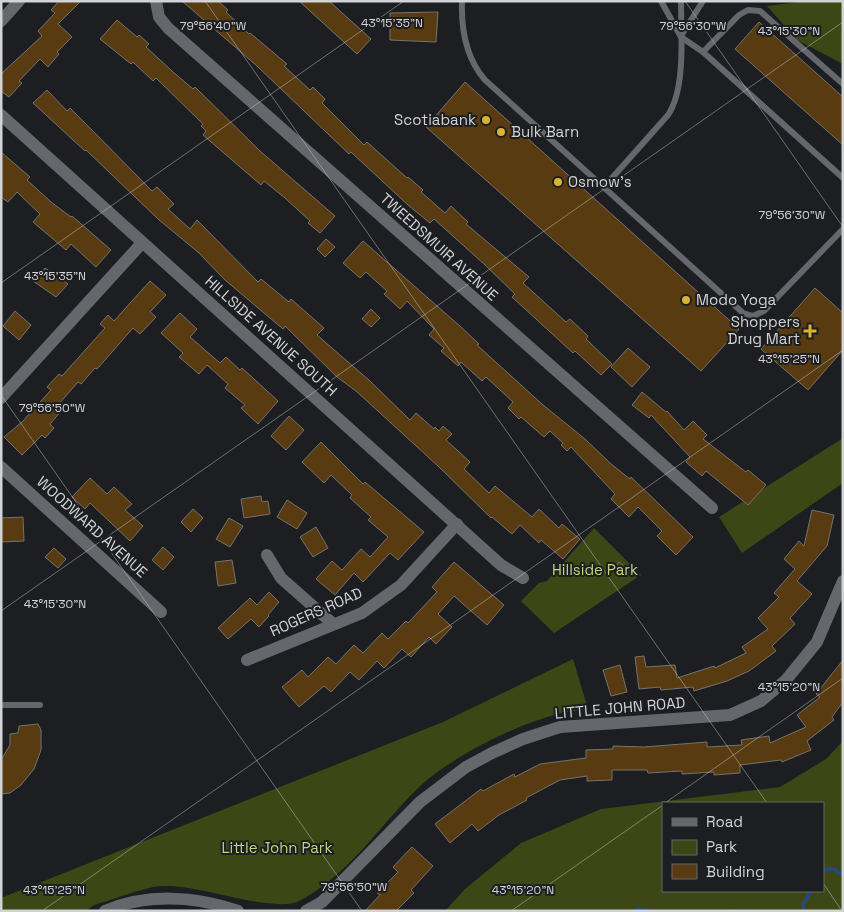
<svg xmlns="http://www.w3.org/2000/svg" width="844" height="912" font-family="'Space Grotesk',sans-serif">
<rect width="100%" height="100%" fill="#1c1e21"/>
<!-- green -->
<g fill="#3d4615" fill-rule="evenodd">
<path d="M808,1H843V64L797,40L767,6Z"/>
<path d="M843,438V483L742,553L719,517Z"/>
<path d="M594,528L641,575L554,633L521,601L539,583L547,581Z"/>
<path d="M573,659L588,709C578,711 567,711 558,714C514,725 447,759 415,791C378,828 346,878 297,902C267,912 199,884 163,886C148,886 111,900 94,905L86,911H1V898L443,722Z"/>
<path d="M843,741V911H445L465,889L521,843L601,809L780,787L826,759ZM823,803V891H663V803Z"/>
</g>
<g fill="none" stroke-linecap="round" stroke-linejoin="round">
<!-- stream -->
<g stroke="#284876" stroke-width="4">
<path d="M823,872L826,869H834L841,874L843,871"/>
<path d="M634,911L637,909L652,911"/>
<path d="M725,911H738"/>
<path d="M804,911L803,905L811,891"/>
</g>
</g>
<!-- building -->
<g fill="#593b12" stroke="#75726e">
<path d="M59,1H81L58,24L72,37L57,52L59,54L48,67L40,59L19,81L22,83L9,97L1,91V74L42,36L38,31L55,13L51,10Z"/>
<path d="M182,1H218L228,10L226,12L249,34L250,33L287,64L284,66L310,90L313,87L325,99L322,103L364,145L367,142L407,178L408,177L423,190L421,192L445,213L451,206L468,222L466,224L529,277L523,283L566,322L570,319L588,336L586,339L612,364L601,375L575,351L573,353L512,297L515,294L484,264L434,219L430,223L409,206L351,152L349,154L257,66Z"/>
<path d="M299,1H329L371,39L357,54Z"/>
<path d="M438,12L436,42L390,40V13Z"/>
<path d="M117,20L137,37L139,35L149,44L146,47L172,71L193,89L195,87L260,151L335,216L320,233L308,223L310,221L285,198L264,181L261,185L203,135L206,131L201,126L203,124L156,78L153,81L133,62L131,64L100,39Z"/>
<path d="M759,22L843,97V145L735,49Z"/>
<path d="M465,82L739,329L701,371L426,127Z"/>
<path d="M47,90L67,111L70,108L87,125L152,191L157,187L174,204L168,209L190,229L197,220L258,282L261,279L289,302L291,299L324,328L317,335L370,381L410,420L416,413L434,429L435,427L439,431L443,426L452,434L446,440L470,462L464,469L489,493L495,486L532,517L539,509L559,528L562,524L580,539L563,559L541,540L539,543L520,525L512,534L492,517L491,518L438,466L356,391L337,377L285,326L283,329L225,280L199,253L158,219L86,150L85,151L33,103Z"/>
<path d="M1,152L30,177L27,180L51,202L71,217L72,216L111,250L96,267L71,244L66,250L33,222L40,214L17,192L8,202L1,197Z"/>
<path d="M326,239L335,247L325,257L317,249Z"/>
<path d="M363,241L461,327L479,344L477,345L543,405L585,439L611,464L630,479L631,477L693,537L676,555L657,536L662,531L638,507L629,517L611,499L615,494L571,447L567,451L561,445L563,443L550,431L544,437L521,417L519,419L508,408L513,402L486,377L482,381L461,362L458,366L441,351L444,348L429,335L434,329L407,301L400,309L384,294L387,291L366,272L360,278L343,263Z"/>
<path d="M45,268L68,284L56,297L33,281Z"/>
<path d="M150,281L166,295L150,312L156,317L140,334L133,328L97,369L95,368L81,384L78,382L57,406L62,410L50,424L54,428L45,438L42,435L22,455L4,437L22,422L51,390L47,387L59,374L62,376L105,328L100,324L108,315L114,321Z"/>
<path d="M815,288L843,313V350L808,390L761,349Z"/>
<path d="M371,309L380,318L371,327L362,319Z"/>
<path d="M15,311L31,325L19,340L3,326Z"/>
<path d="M180,313L197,329L190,337L220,363L226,357L240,370L242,368L278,401L258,424L241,408L245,405L225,388L228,384L207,365L199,374L179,357L183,353L161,333Z"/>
<path d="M628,348L650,367L632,387L611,367Z"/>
<path d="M642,392L666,412L667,411L684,430L693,421L707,435L703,439L746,472L748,470L766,485L748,505L706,471L702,476L686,462L690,457L651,415L649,418L632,405Z"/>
<path d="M289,416L304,430L286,450L271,436Z"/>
<path d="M321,442L363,484L365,482L424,532L398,560L390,553L363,582L354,573L335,595L316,579L332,561L342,570L361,549L370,557L388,537L368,520L371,517L350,498L352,495L331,475L324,483L302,462Z"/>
<path d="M90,478L107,494L114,487L132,504L125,510L143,526L130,541L90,503L85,509L72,497Z"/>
<path d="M261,496L262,502L268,501L270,514L244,518L241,499Z"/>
<path d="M287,500L307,513L297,529L277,517Z"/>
<path d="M193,509L203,518L191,532L181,522Z"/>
<path d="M812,510L834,515L827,546L797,581L812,594L790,618L795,624L772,646L776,651L749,671L727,681L694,691L693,687L661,690L660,687L639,689L635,657L644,656L646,667L675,665L677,678L714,666L715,668L746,653L742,647L768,629L758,618L779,597L774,593L795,569L784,559L799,541L804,546Z"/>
<path d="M23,517L24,541L1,542V518Z"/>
<path d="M229,518L243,526L230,547L216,539Z"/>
<path d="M316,527L328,548L313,557L300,537Z"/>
<path d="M163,547L174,557L163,570L152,560Z"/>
<path d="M54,548L66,559L58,568L45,557Z"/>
<path d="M232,560L236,583L218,586L215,562Z"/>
<path d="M454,562L504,605L487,625L454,596L438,614L452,627L436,644L429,637L411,657L402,649L384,668L377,661L359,680L350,672L331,692L324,686L299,707L282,687L302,670L308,677L328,657L336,664L354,645L363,653L382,633L388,639L406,621L408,623L437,592L432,587Z"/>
<path d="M619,562L626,568L620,575L614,569Z"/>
<path d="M269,592L279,602L268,615L269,616L259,627L251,619L228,639L218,628L250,598L257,605Z"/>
<path d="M843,660V702L832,717L834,720L807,741L811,750L782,762L781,760L740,765V773L714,775V772L682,774V771L648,773L647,770H612V780L587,781V776L560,780L526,798L527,800L499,815L478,831L472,824L450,843L435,824L481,789L483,791L514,774L515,777L540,764L586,758V750L613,749V746L644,747L707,742V747L742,745L741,740L769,736L770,743L806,727L797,715L820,697L816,694Z"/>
<path d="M620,665L627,692L611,696L603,670Z"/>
<path d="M38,724L41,730V750L34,769L21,785L10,793L1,794V760L10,745V734L18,733L19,726Z"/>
<path d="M412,847L433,866L411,890L414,893L396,911H365L380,895L377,893L398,872L393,867Z"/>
</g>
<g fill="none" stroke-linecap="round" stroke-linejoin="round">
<!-- lane -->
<g stroke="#64676b" stroke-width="6">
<path d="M462,1C461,29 466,58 485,80L743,313L753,316L764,311L843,229"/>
<path d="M661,1L681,37L703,52L843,178"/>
<path d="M681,36L703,1"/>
<path d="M703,52L739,15L748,10L760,11L843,84"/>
<path d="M604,187L668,115C686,89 681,32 681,1"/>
<path d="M1,705H40"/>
</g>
<!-- street -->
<g stroke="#64676b" stroke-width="12">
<path d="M156,1L159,17L168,28L712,508"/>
<path d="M1,115L501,565L523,578"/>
<path d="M1,398L142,243"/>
<path d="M1,467L161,612"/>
<path d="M267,555L281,578L332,623"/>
<path d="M247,660L362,613L401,585L457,524"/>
<path d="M105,911C147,893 196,896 238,911"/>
<path d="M306,911L322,902L420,802L466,767L492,753L523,739L560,727L730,715L761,701L786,680L817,642L843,581"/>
</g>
<!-- secondary -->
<path stroke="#64676b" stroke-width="12" d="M1,21L19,1"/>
</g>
<!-- ticks -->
<path fill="none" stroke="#d1d3d5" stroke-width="1" stroke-opacity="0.45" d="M205,1L767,803M685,1L843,227M1,283L404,1M1,395L362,911M1,611L843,22M665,803L843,678M823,883L842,911M42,911L843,350M511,911L663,805"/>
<!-- markers -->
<g fill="#dab333" stroke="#1c1e21" stroke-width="2">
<circle cx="486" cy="120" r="5"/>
<circle cx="501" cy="132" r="5"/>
<circle cx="558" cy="182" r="5"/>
<circle cx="686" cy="300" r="5"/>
<path d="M807.5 323.5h5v5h5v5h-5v5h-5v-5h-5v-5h5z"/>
</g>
<g text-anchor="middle" stroke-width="4" stroke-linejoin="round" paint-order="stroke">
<!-- poi labels -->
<g font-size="15" fill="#d1d3d5" stroke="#1c1e21" text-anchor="start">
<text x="476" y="125" text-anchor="end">Scotiabank</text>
<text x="511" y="137">Bulk Barn</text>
<text x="568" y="187">Osmow's</text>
<text x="696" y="305">Modo Yoga</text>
<text x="800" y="327" text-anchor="end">Shoppers<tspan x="800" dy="17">Drug Mart</tspan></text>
</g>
<!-- street labels -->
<g font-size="15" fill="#d1d3d5" stroke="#1c1e21">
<text transform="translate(439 247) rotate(42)" y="5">TWEEDSMUIR AVENUE</text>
<text transform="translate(271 336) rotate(42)" y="5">HILLSIDE AVENUE SOUTH</text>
<text transform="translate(92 527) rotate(42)" y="5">WOODWARD AVENUE</text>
<text transform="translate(316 612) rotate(-24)" y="5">ROGERS ROAD</text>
<text transform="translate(620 708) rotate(-5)" y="5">LITTLE JOHN ROAD</text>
</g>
<!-- park labels -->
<g font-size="15" fill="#c2d57b" stroke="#1c1e21">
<text x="595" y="575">Hillside Park</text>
<text x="277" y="853">Little John Park</text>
</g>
</g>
<g font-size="12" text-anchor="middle" fill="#d1d3d5" stroke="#1c1e21" stroke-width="4" stroke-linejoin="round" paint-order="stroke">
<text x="392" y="27">43°15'35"N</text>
<text x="693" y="30">79°56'30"W</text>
<text x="213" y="30">79°56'40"W</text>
<text x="789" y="35">43°15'30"N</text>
<text x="792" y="219">79°56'30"W</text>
<text x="55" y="280">43°15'35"N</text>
<text x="789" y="363">43°15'25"N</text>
<text x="52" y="412">79°56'50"W</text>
<text x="55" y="608">43°15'30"N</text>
<text x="789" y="691">43°15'20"N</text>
<text x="354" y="891">79°56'50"W</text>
<text x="54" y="894">43°15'25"N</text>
<text x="523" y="894">43°15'20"N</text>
</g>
<!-- border -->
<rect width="844" height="912" fill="none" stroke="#d1d3d5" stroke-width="5"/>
<!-- legend -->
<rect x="662" y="802" width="162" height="90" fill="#1c1e21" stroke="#646669"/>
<rect x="672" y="818" width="25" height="8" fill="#64676b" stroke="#646669"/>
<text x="706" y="827" font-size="15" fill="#d1d3d5">Road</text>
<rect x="672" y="840" width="25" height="15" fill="#3d4615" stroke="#646669"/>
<text x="706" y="852" font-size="15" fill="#d1d3d5">Park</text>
<rect x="672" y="864" width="25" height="15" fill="#593b12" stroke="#646669"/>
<text x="706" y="877" font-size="15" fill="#d1d3d5">Building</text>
</svg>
